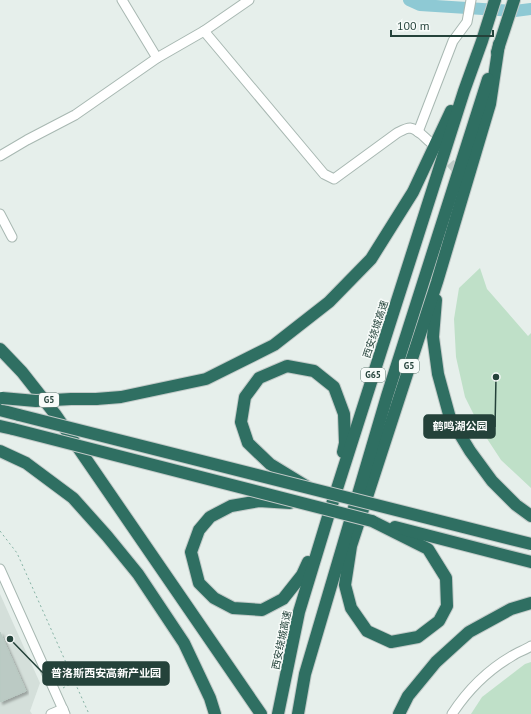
<svg xmlns="http://www.w3.org/2000/svg" width="531" height="714" font-family="'PT Sans','Noto Sans SC',sans-serif">
<defs>
<filter id="shadow"><feDropShadow dx="2.5" dy="2.5" stdDeviation="1" flood-color="#0004"/></filter>
</defs>
<rect width="100%" height="100%" fill="#e6efeb"/>
<!-- built -->
<path fill="#d4dfda" d="M0,594L40,683L30,711L32,714H0Z"/>
<!-- green -->
<g fill="#bfe0c8">
<path d="M480,268L487,289L528,336L531,333V488L501,460L482,431L465,397L456,357L454,319L459,288Z"/>
<path d="M531,662V714H471L482,697L525,664Z"/>
</g>
<g fill="none" stroke-linecap="round" stroke-linejoin="round">
<!-- river -->
<path stroke="#8ec9d4" stroke-width="12" d="M409,0L420,5L515,11L531,9"/>
</g>
<!-- building -->
<path fill="#bbcac4" stroke="#b8c9c2" filter="url(#shadow)" d="M0,632L26,691L0,702Z"/>
<g fill="none" stroke-linecap="round" stroke-linejoin="round">
<!-- minor-tunnel -->
<path stroke="#bfccc8" stroke-width="9" stroke-dasharray="9 4.5" stroke-linecap="butt" d="M441,153L462,176"/>
<!-- minor casing -->
<g stroke="#a8b8b2" stroke-width="11">
<g id="minor">
<path d="M122,0L157,58"/>
<path d="M204,31L324,174L334,179L397,133C401,131 406,128 410,128C418,129 425,138 430,142"/>
<path d="M418,132L453,41L467,22L471,0"/>
<path d="M0,156L27,140L75,115L157,58L204,31L249,0"/>
<path d="M0,214L12,237"/>
<path d="M0,569L65,714"/>
<path d="M51,714L63,709"/>
<path d="M452,714C467,691 488,670 512,656C518,652 525,650 531,646"/>
</g>
</g>
<!-- highway casing -->
<g stroke="#c2cac8" stroke-width="14">
<g id="highway">
<path d="M497,52L514,0"/>
<path d="M436,300L433,337L438,374L450,418L470,451L492,481L516,505L531,516"/>
<path d="M0,349L22,372L55,414L261,714"/>
<path d="M96,399L121,397L206,379L274,345L329,302L371,259L413,192L451,111"/>
<path d="M0,410L19,415"/>
<path d="M0,426L13,429"/>
<path d="M0,451L26,463L73,498L107,536L138,574L184,643L210,698L215,714"/>
<path d="M306,486L270,464L248,443L241,422L245,397L259,378L287,366L314,371L334,387L344,414L345,443L343,452"/>
<path d="M290,503L259,501L231,506L210,517L199,530L191,552L199,583L214,598L233,608L262,610L283,599L302,575L308,562"/>
<path d="M372,521L428,549L446,578L447,606L439,621L418,637L391,642L367,631L351,608L345,585L351,546L437,282L490,104L499,44"/>
<path d="M395,527L531,562"/>
<path d="M278,714L299,612L327,520L464,91L482,41L495,0"/>
<path d="M298,714L305,674L387,396L488,79"/>
<path d="M399,714L408,696L436,662L469,632L511,609L531,603"/>
</g>
</g>
<!-- path -->
<g stroke="#86b3a5" stroke-width="1" stroke-dasharray="2 3" stroke-linecap="butt">
<path d="M0,531L17,553L89,714"/>
<path d="M63,688L74,682"/>
</g>
<!-- minor -->
<use href="#minor" stroke="#fff" stroke-width="9"/>
<!-- highway -->
<use href="#highway" stroke="#2f6f62" stroke-width="12"/>
<!-- highway-bridge casing -->
<g stroke="#c2cac8" stroke-width="14" stroke-linecap="butt">
<g id="highway-bridge">
<path d="M2,398L36,401L71,399H96"/>
<path d="M19,415L531,544"/>
<path d="M13,429L372,521"/>
</g>
</g>
<!-- highway-bridge -->
<use href="#highway-bridge" stroke="#2f6f62" stroke-width="12"/>
</g>
<g text-anchor="middle" stroke-width="3" stroke-linejoin="round" paint-order="stroke">
<!-- shield labels -->
<g fill="#f7fbf9" stroke="#637a73" stroke-width="1">
<rect x="399" y="359" width="20" height="14" rx="3"/>
<rect x="361" y="368" width="24" height="14" rx="3"/>
<rect x="39" y="393" width="20" height="14" rx="3"/>
</g>
<g font-size="9" font-weight="bold" fill="#24423a">
<text x="409" y="369">G5</text>
<text x="373" y="378">G65</text>
<text x="49" y="403">G5</text>
</g>
<!-- street labels -->
<g font-size="10" fill="#24423a" stroke="#f7fbf9">
<text transform="translate(375 329) rotate(-72)" y="4">西安绕城高速</text>
<text transform="translate(281 640) rotate(-78)" y="4">西安绕城高速</text>
</g>
</g>
<!-- callouts -->
<path fill="none" stroke="#24423a" stroke-width="1.5" d="M496 377L495 427M10 639L43 673"/>
<g fill="#24423a" stroke="#f7fbf9" stroke-width="1.5">
<circle cx="496" cy="377" r="4"/>
<circle cx="10" cy="639" r="4"/>
</g>
<g fill="#24423a" stroke="#24423a" stroke-width="1.5">
<rect x="424" y="415" width="71" height="23" rx="4"/>
<rect x="43" y="662" width="126" height="23" rx="4"/>
</g>
<g font-size="11" text-anchor="middle" font-weight="bold" fill="#fff">
<text x="460" y="430">鹤鸣湖公园</text>
<text x="106" y="677">普洛斯西安高新产业园</text>
</g>
<!-- scale -->
<path d="M391 30v6h102v-6" fill="none" stroke="#24423a" stroke-width="2"/>
<text x="397" y="30" font-size="12" fill="#24423a" stroke="#f7fbf9" stroke-width="3" paint-order="stroke">100 m</text>
</svg>
